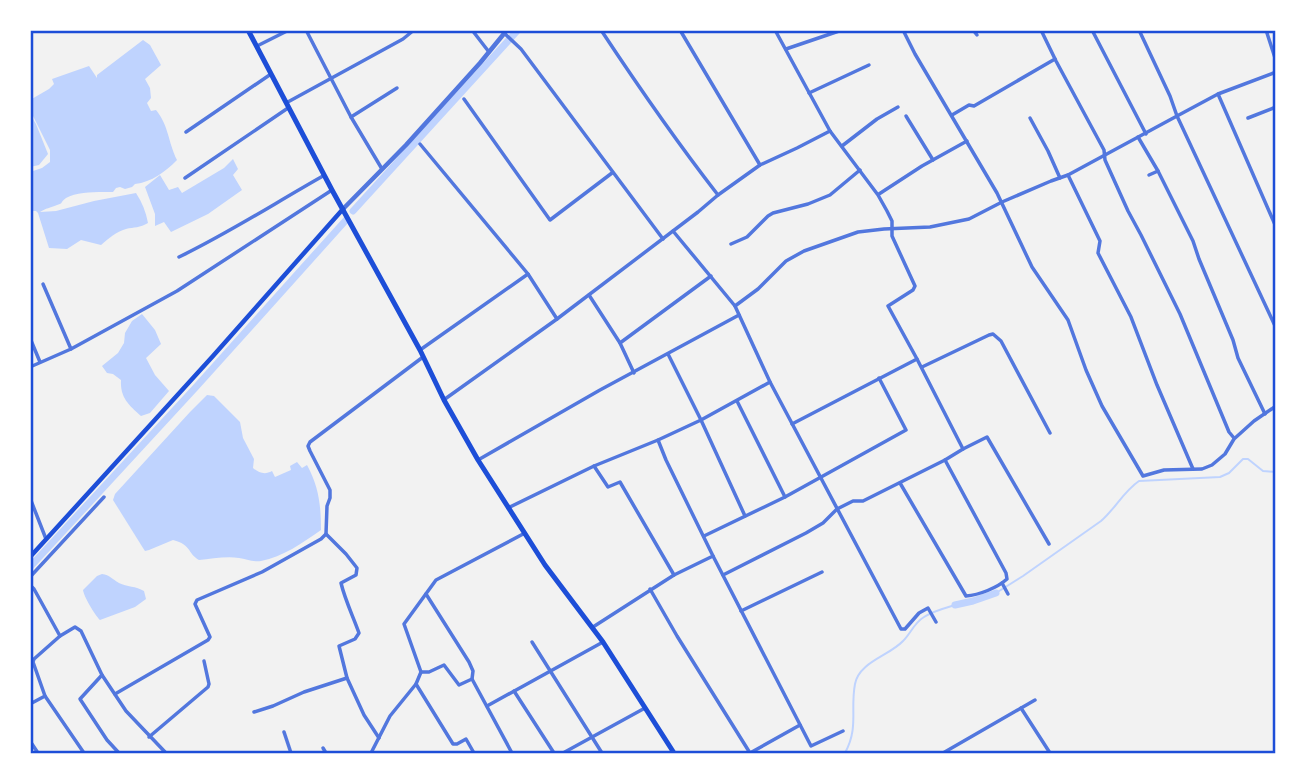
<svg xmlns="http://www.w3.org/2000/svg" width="1306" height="783" font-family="'Noto Serif',serif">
<rect width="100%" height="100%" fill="#f2f2f2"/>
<!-- water -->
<g fill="#bfd3fe">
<path d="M143,40L150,45L161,65L145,79L150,88L151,98L147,103L151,111L156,110C169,126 168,142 177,160C165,172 152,182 135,184L132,187L125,189L120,187L116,188L113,192C100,192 78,191 66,198C59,203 64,203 57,205C50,208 46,208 40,212L56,211L94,201L136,193C142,202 146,212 148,223C140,228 134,227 126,229C116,232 109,238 101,245L81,240L67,249L49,248L38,213L36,211H30V172L42,168L50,162V150L30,110V100L49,89L54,84L52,79L89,66L97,78V75Z"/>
<path d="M30,114L36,124L48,154L39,165L30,167Z"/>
<path d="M233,159L238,169L233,175L242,190L208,214L171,232L164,222L155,226V214L145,187L160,175L169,190L178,187L182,193L224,168Z"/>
<path d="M142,314L155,330L161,344L146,358L155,375L169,391L150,413L141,416C129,405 120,398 121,380L113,374L107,373L102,366L118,353L124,343L125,333L132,321Z"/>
<path d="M207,395L214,396L240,422L243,438L254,459L253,468C259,473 265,475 272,471L275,477L291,470L290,466L297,462L302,468L307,465C319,487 321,506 321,530C302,543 283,557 261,561C252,562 246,559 239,558C226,556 211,559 199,560C187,553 192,545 173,540L149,550L145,551L143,548L113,500L115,494L190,412Z"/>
<path d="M102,574C110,575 112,579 119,583C127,587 136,586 144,591L146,599L135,607L100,620C95,615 84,597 83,590L97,576Z"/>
</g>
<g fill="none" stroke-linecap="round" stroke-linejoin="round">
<!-- stream -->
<g stroke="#bfd3fe" stroke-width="2">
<path d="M996,593L1023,576L1101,521C1115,509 1123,492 1139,481L1220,477L1229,473L1243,459H1248L1263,471L1276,472"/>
<path d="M845,753C859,727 850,710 855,684C859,662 889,656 903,641C911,633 914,623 924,617C933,611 945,608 955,605"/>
</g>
<!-- canal -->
<g stroke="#bfd3fe" stroke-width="7">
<path d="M353,211L518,30"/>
<path d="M30,567L196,387L346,220"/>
<path d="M955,605L973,601L996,593"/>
</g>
<!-- minor -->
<g stroke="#5277de" stroke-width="3.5">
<path d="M306,30L351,117L382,169"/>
<path d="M472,30L489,52"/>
<path d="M601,30C638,86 676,141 718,195"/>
<path d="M680,30L760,165"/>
<path d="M775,30L830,131L878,195L887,211L892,221V236L915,286L913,290L888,306L917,359L963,449L987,437L1049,544"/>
<path d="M903,30L915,54L997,193L1032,267L1068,320L1086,370L1102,406L1143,476L1164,470L1202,469L1212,465L1225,454L1234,439L1254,421L1276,406"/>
<path d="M973,30L977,35"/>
<path d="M1041,30L1056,61L1104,150L1105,160L1128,211L1141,235L1180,314L1229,432L1234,438"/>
<path d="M1092,30L1146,134"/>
<path d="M1266,30L1276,61"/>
<path d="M504,33L521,49L663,239"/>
<path d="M257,46L289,30"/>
<path d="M786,49L842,30"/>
<path d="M1276,72L1218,94L1177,116L1276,328"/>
<path d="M809,93L869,65"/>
<path d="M1218,94L1276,227"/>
<path d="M464,99L550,220L612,173"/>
<path d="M286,103L403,39L414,30"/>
<path d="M952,115L969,105L974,106L1055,59"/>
<path d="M906,116L933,160"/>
<path d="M351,117L397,88"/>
<path d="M1030,118L1048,151L1060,178"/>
<path d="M1248,118L1276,107"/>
<path d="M186,132L271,74"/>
<path d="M1138,137L1158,171L1193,241L1199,259L1233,340L1238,358L1265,414"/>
<path d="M420,144L528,274L557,319"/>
<path d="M842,146L877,119L898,107"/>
<path d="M1068,175L1100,241L1098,253L1131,317L1157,385L1193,469"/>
<path d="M1149,175L1158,171"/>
<path d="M185,178L288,108"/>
<path d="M879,194L922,166L967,141"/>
<path d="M673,231L735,306L770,382L901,629H905L919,613L928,608L936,622"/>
<path d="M731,244L747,237L768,216L773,213L808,204L830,195L860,170"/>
<path d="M179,257C229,233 275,203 323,176"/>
<path d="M43,284L71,349"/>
<path d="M589,295L620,343L634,373"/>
<path d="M735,306L758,289L786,261L804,251L858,232L884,229L930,227L969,219L1002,202L1051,181L1068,175L1177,116L1170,96L1139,30"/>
<path d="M30,338L40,362"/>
<path d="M620,343L711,276"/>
<path d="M420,350L528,274"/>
<path d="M668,354L701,420L745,516"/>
<path d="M30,367L71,349L177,291L332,190"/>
<path d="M922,367L989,335L993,334L1001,341L1050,433"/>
<path d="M445,399L557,319L698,212L718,195L760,165L797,148L830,131"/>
<path d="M737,401L785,497"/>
<path d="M792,424L917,359"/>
<path d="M478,460L600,390L739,315"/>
<path d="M594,466L608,487L620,482L674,575"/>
<path d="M900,483L966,596C979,595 997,588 1007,579L1006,573L945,460L963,449"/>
<path d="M30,498L46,539"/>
<path d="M508,508L594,466L658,440L701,420L770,382"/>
<path d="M326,534L346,554L357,568L356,575L341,583C345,600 353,616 359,633L355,639L339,646L347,678"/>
<path d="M704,536L785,497L906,430L879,378"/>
<path d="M713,556L811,746L843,731"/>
<path d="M723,575L806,533L823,523L837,509L853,501H863L945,460"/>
<path d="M30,577L104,497"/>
<path d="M1002,583L1008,594"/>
<path d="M30,585L34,589L60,636L75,627L81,631L102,675L126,711L166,753"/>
<path d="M650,589L677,636L750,753"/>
<path d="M426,594L469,662L473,671L472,679L512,753"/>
<path d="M741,611L822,572"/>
<path d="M593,627L674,575L713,556L666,460L658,440"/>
<path d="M60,636L34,659L33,662L45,696L84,753"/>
<path d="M532,642L602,753"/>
<path d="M421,672H429L444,665L459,685L472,679"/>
<path d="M102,675L80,699L107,740L119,753"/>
<path d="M416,684L453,744H457L466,739L474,753"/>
<path d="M514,691L554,753"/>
<path d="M115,694L208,640L210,637L195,604L197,600L262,572L321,539L326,534L327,506L330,498V490L310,451L308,446L310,442L423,357"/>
<path d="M30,704L45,696"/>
<path d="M487,706L603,642"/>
<path d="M1021,708L1050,753"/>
<path d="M254,712L273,706L304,692L347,678L364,715L379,738"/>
<path d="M284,732L291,753"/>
<path d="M149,737L208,687L209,684L204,661"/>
<path d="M30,741L38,753"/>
<path d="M323,748L326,753"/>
<path d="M371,753L390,716L416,684L421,672L404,624L436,580L525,533"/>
<path d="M563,753L645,708"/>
<path d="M750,753L800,725"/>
<path d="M943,753L1035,700"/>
</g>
<!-- tertiary -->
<path stroke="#5277de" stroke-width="4.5" d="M343,209L406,145L480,63L507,30"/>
<!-- secondary -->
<path stroke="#1d4ed8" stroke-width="4.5" d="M30,557L213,356L343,209"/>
<!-- primary -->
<path stroke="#1d4ed8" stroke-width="5" d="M248,30L332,190L420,350L444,400L478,460L545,565L603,642L674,753"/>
</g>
<!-- border -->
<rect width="1306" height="783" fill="none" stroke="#ffffff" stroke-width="63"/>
<rect x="32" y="32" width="1242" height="720" fill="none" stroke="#1d4ed8" stroke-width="2.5"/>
</svg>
